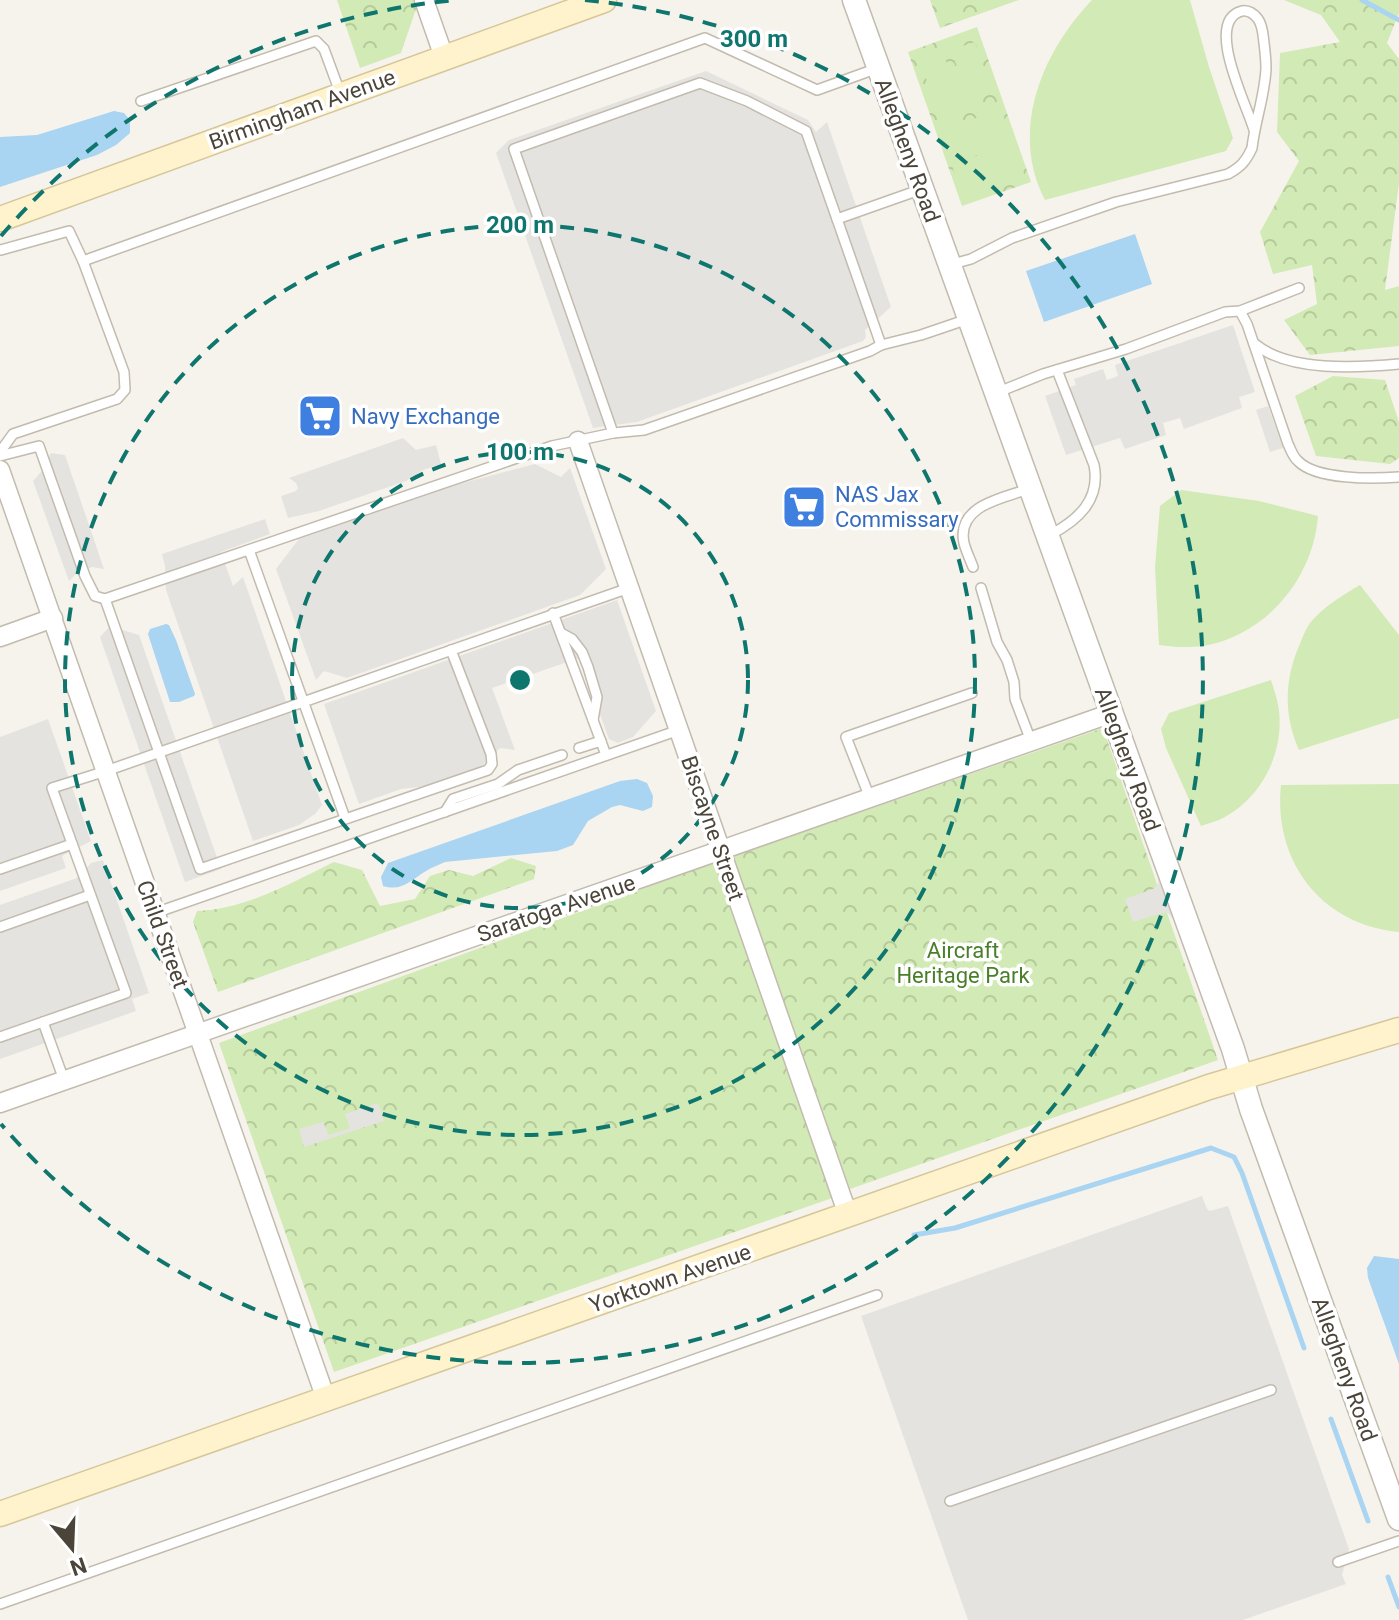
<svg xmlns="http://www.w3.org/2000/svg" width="1399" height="1620" font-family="Roboto,sans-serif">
<defs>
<pattern id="forest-crowns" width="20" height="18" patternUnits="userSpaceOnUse" patternTransform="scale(2)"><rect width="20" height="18" fill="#d2eab5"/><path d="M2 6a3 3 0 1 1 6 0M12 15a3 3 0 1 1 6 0" fill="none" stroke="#b6ca9c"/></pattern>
</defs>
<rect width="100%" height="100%" fill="#f6f3ec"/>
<!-- forest -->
<g fill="url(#forest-crowns)">
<path d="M337,0H414L417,6L401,53L360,68Z"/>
<path d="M930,0H1019L940,28Z"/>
<path d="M1284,0H1399V13L1387,43L1399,59V183L1385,290L1399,286V346L1310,355L1284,320L1317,304L1312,265L1273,274L1260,232L1299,161L1277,132L1280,53L1340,42L1321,15Z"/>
<path d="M977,27L1031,182L962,206L908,52Z"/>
<path d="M1333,376L1385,380L1399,422V458L1390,464L1316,456L1295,396Z"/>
<path d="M1103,728L1218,1060L850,1189L732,857Z"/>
<path d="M511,858L536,866L534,879L218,992L193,922L197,911C246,909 291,883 334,862L362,870L380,906L415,899L430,876L449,870L473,876Z"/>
<path d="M719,861L838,1196L334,1372L219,1043Z"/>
</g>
<!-- pitch -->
<g fill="#d2eab5">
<path d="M1092,0H1190L1209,67L1233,138L1226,151L1045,200C1009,131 1042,52 1092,0Z"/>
<path d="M975,42L993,93L969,101L951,50Z"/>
<path d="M943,53L962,104L938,112L920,61Z"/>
<path d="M1001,109L1013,142L952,164L940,131Z"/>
<path d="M1014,146L1026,179L964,201L953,168Z"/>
<path d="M1181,490L1259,501L1318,516C1313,579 1266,635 1203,646C1188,648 1173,647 1159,645L1155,567L1160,506Z"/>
<path d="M1360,585L1399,635V718L1299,750C1284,716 1284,681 1299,646C1302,639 1305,630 1310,623C1323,607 1343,595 1360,585Z"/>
<path d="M1271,680C1274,690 1278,700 1279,711C1284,755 1260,801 1219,820C1213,822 1207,824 1201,826L1166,748L1161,729L1169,713Z"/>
<path d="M1399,784V932C1321,925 1273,861 1281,785Z"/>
</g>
<!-- parking -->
<g fill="#e5e3e0">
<path d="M706,71L808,120L816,132L827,122L891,307L865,330L866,337L863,341L637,422L593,428L496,153L509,140Z"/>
<path d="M1233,325L1255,392L1239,397L1242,408L1184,429L1180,418L1163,423L1166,435L1125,449L1120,438L1066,455L1045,396L1076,385L1074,379L1103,369L1107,380L1118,376L1115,365Z"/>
<path d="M1268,406L1283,448L1270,452L1256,410Z"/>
<path d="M403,438L416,450L436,445L441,464L423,470L406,481L319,511L288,518L281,496L296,491L298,488L296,483L289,478Z"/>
<path d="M51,453L65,455L104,569L92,567L77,573L69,581L33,481L42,471Z"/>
<path d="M535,464L561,477L570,468L606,569L580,595L347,678L324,671L316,680L276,569L299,539L459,484Z"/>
<path d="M265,519L270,534L221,552L233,586L243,577L322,805L315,814L299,825L253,841L166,590L165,566L162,554Z"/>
<path d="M617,600L656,711L633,737L618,743L609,739L579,658L492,688L515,750L500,748L480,768L427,786L401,789L359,804L324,704Z"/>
<path d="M110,626L139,635L221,869L185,882L100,637Z"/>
<path d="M48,719L91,841L62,856L66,868L0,891V737Z"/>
<path d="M103,860L149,993L132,999L136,1011L0,1059V905L77,878L91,863Z"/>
<path d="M1158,879L1174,920L1168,913H1163L1133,922L1125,899L1153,889L1158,884Z"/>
<path d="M378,1103L384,1121L304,1147L299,1129L323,1122L329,1135L350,1128L345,1114Z"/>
<path d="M1202,1196L1207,1209L1210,1211L1228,1206L1349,1549L1342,1575L1346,1584L1243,1620H968L861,1316Z"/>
</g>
<!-- water -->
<g fill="#a9d4f2">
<path d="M114,111L124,113L130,120V133L116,145L97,155L0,187V137L37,135Z"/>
<path d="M1135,234L1152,284L1044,322L1026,271Z"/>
<path d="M166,624L169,625L176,640L195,694L194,696L179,702H170L148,634L150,629Z"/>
<path d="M637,779L647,783L653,796L652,807L643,811L620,805L612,807L588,821L573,845L557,851L445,862C439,865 432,867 426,871C411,880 402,892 383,886L381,877L388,863L620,781Z"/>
<path d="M1374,1256L1399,1259V1364L1368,1278L1367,1268Z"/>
</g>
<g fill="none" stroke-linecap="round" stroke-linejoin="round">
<!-- stream -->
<g stroke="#a9d4f2" stroke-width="5">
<path d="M1362,0L1399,20"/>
<path d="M914,1235L955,1228L1211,1148L1234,1157L1242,1173L1304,1348"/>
<path d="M1331,1419L1368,1521"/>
<path d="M1388,1577L1399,1607"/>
</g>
<!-- service casing -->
<g stroke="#c2bbae" stroke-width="12">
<g id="service">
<path d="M141,101L316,41L324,49L341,95"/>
<path d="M83,261L705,38L817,90L878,68"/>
<path d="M949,265L971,259L1012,238L1116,202L1228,174C1241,167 1246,161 1252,148C1255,121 1265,95 1266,68C1266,60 1265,51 1264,43C1263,35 1263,26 1258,19C1254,14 1249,10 1242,11C1203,21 1248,107 1254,130"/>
<path d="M1240,311L1247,324L1288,444C1291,450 1293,457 1298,461C1316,480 1374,479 1399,477"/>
<path d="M1255,344C1289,372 1357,368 1399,364"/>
<path d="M881,345L837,219L922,189"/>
<path d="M996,393L1043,374L1126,349L1225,312L1240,311L1299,288"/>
<path d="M613,433L514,149L700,83L747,101L806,131L837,219"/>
<path d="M0,452L13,434L117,399L125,390L124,372L83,261L69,231L1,250"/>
<path d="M0,456L39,446L85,576L95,596L105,599L552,446L613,433L644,430L870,351L881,345L921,335L968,319"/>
<path d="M1050,535C1078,520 1101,500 1094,465L1057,370"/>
<path d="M249,550L345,818"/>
<path d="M973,567C970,559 966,551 964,543C956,506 1002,498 1029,489"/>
<path d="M981,588L997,642L1007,660L1014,682L1015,699L1031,741"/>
<path d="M105,599L200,869L488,770L492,764L491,754L451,650"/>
<path d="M553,613L606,755"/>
<path d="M561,633L572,639L582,652L588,667L597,697L593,720"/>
<path d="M579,748L601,741"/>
<path d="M870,798L846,737L972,693"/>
<path d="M445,812L453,799L498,784L518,770L562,755"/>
<path d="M0,869L72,844"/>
<path d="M155,913L679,730"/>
<path d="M0,927L90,895"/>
<path d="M43,1022L64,1080"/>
<path d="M0,1037L126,993L52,788L106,771L629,588"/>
<path d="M950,1501L1271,1390"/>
<path d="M1338,1562L1399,1541"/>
<path d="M0,1604L877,1295"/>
</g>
</g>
<!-- minor casing -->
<g stroke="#c2bbae" stroke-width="21">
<g id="minor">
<path d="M424,0L444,57"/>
<path d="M578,441L848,1215"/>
<path d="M0,470L326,1399"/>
<path d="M0,637L53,618"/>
<path d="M0,1103L1112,713"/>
</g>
</g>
<!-- tertiary casing -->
<g stroke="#c2bbae" stroke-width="25">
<path id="tertiary" d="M854,0L1233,1049L1251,1109L1399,1519"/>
</g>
<!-- secondary casing -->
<g stroke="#d6c79b" stroke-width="27">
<g id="secondary">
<path d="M0,219L604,0"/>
<path d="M0,1514L1209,1087L1399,1030"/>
</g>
</g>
<!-- service -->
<use href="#service" stroke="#fff" stroke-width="9"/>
<!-- minor -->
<use href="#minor" stroke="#fff" stroke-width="18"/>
<!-- tertiary -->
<use href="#tertiary" stroke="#fff" stroke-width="22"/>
<!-- secondary -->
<use href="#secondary" stroke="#fff3cd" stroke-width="24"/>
</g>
<!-- distance rings -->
<g fill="none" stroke="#0f766e" stroke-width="4" stroke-dasharray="14 10">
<circle cx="520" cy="680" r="228"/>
<circle cx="520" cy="680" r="455"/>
<path d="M1 236A683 683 0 0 1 455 0M585 0A683 683 0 1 1 1 1124"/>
</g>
<!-- icons -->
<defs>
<g id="supermarket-square" transform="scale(2.3)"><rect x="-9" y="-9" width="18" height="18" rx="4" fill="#3f7fe0" stroke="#fff"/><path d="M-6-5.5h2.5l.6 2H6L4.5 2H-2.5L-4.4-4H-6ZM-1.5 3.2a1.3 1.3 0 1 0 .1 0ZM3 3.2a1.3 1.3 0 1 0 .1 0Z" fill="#fff"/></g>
</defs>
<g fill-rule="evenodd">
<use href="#supermarket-square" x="320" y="416"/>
<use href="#supermarket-square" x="804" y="507"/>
</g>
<g text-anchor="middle" stroke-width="7" stroke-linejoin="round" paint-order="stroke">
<!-- street labels -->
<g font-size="22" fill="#4b4439" stroke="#fff">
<text transform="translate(302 109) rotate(-20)" y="8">Birmingham Avenue</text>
<text transform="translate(908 150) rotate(70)" y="8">Allegheny Road</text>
<text transform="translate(1128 759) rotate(70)" y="8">Allegheny Road</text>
<text transform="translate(713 828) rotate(71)" y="8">Biscayne Street</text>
<text transform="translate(556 908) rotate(-19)" y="8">Saratoga Avenue</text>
<text transform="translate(163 934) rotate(70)" y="8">Child Street</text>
<text transform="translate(670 1278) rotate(-19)" y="8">Yorktown Avenue</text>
<text transform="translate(1345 1369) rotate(70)" y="8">Allegheny Road</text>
</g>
<!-- shop labels -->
<g font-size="22" fill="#366cbe" stroke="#fff" text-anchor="start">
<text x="351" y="424">Navy Exchange</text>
<text x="835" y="502">NAS Jax<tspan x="835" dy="25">Commissary</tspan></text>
</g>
<!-- park labels -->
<g font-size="22" fill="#4a7f2a" stroke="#fff">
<text x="963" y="958">Aircraft<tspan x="963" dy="25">Heritage Park</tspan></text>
</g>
</g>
<circle cx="520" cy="680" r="12" fill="#0f766e" stroke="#fff" stroke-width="4"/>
<g font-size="24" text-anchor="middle" font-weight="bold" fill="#0f766e" stroke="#fff" stroke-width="7" stroke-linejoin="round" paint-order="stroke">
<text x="754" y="47">300 m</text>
<text x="520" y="233">200 m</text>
<text x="520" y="460">100 m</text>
</g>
<!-- north arrow -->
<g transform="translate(72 1548) rotate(161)" stroke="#ffffff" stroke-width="6" paint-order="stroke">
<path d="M0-6L14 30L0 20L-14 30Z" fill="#4b4439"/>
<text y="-12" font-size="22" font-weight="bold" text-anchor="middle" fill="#4b4439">N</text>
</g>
</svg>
